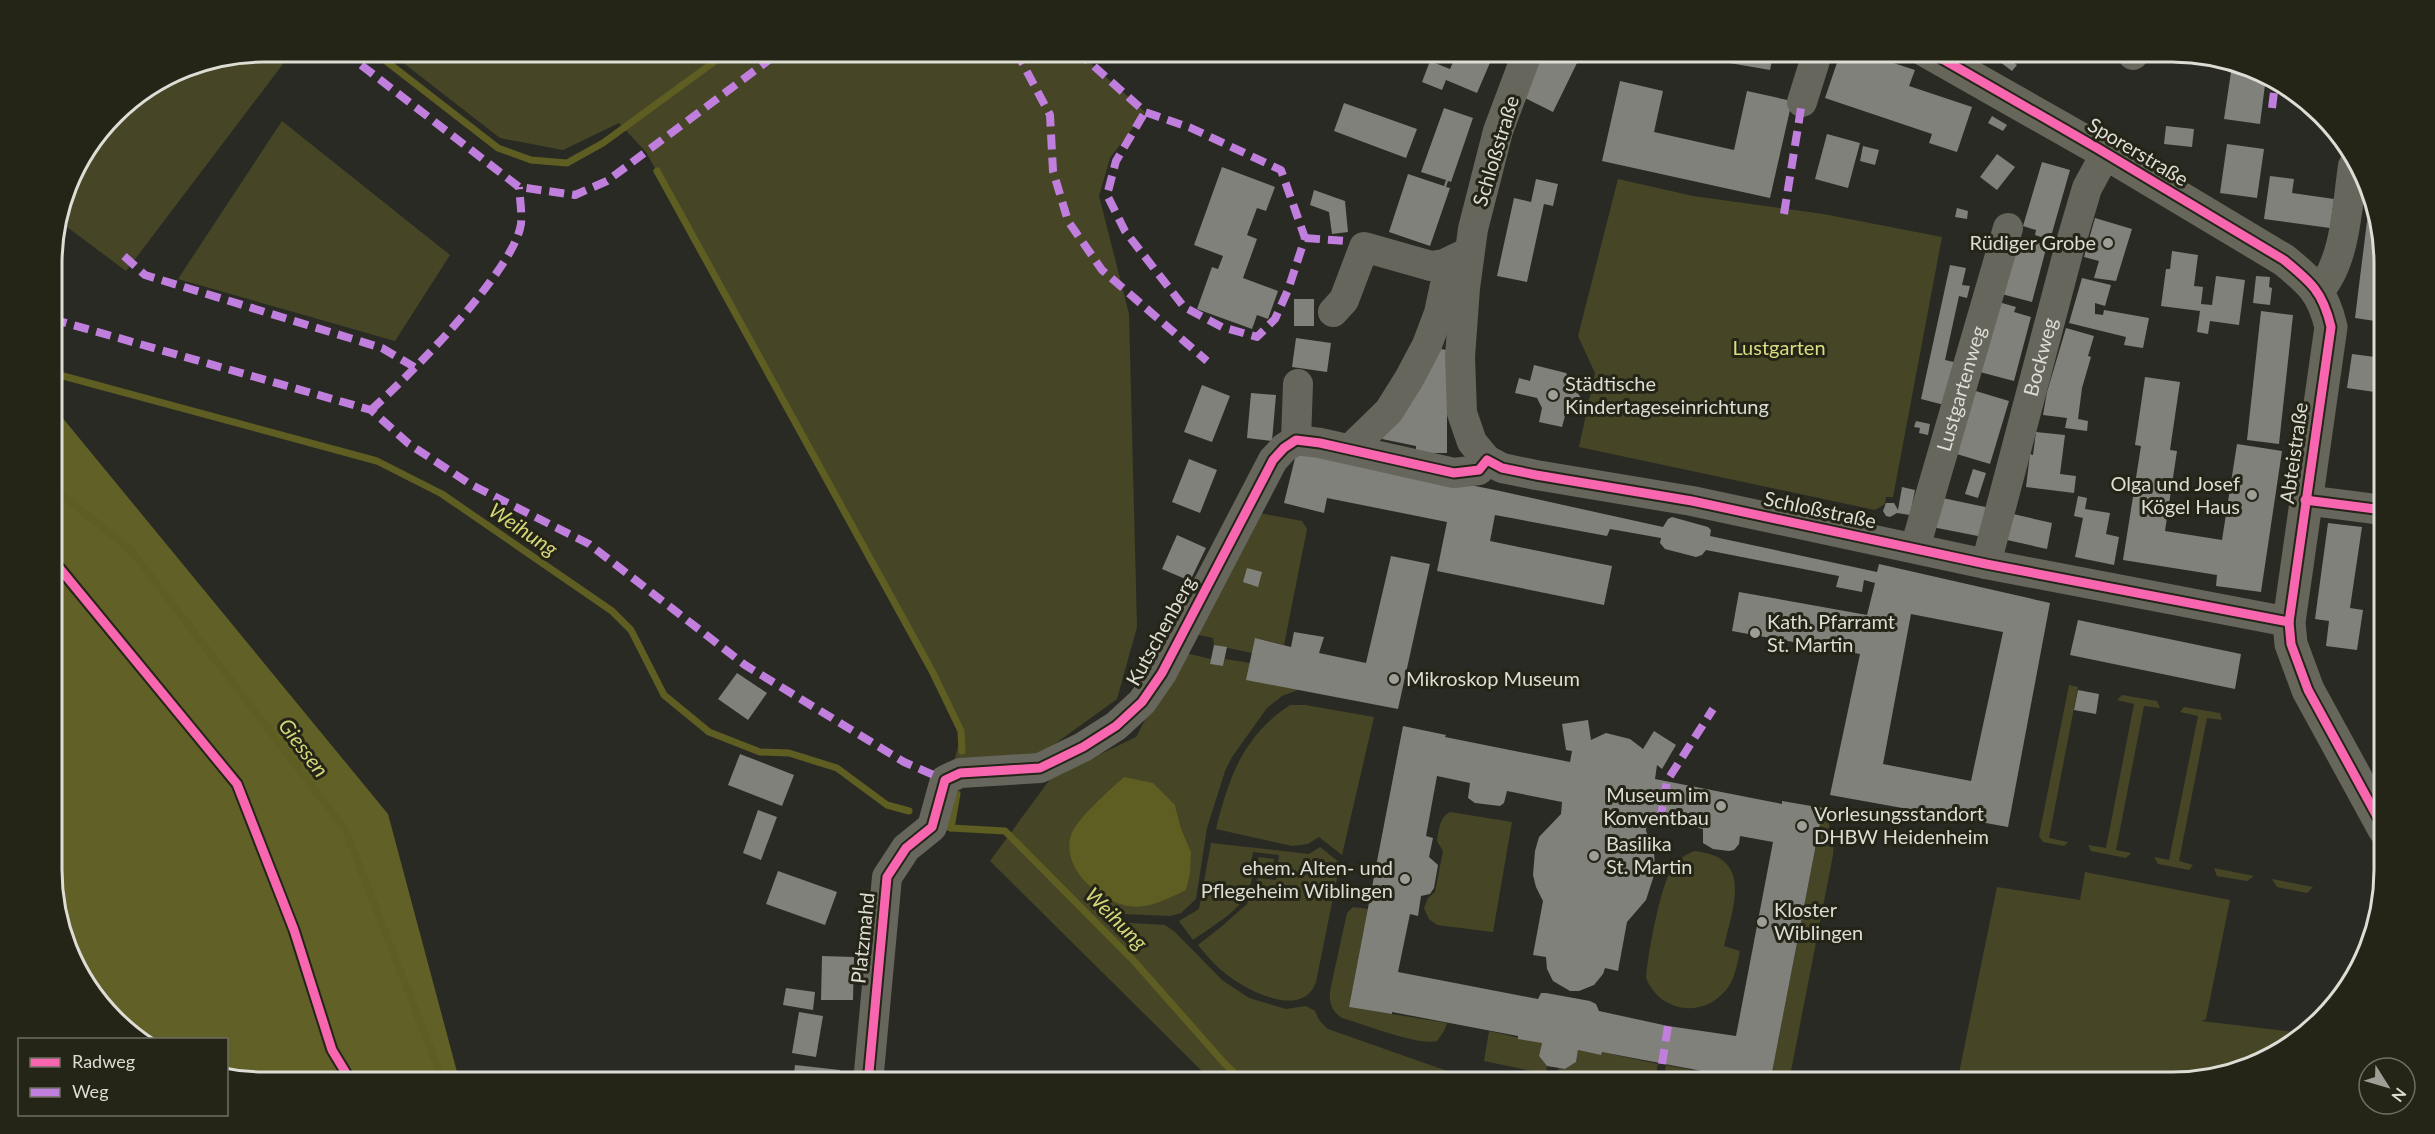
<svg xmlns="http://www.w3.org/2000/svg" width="2435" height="1134" font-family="Lato,sans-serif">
<rect width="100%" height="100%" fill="#2a2a24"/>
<!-- green -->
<g fill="#464627" fill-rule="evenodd">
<path d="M264,51L283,64L126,271L59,221L73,169L123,104L183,67Z"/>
<path d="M388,51H1077L1145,112L1110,158L1099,196L1129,314L1137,627L1117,699L1034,759L952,771L961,734L932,671L646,152L619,123L563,150L500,138Z"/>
<path d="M282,121L450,255L395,341L178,279Z"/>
<path d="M1618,179L1693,196L1823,214L1942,237L1893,497H1886L1885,504L1875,510L1579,447L1595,373L1578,336Z"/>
<path d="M1254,512L1302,521L1307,529L1284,645L1255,638L1252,653L1214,645L1213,638L1191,633Z"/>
<path d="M1181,652L1211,659L1210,664L1223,666L1225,659L1250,663L1298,690L1282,696L1267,708L1232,757L1225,771L1207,828L1196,899L1181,913L1170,916L1122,914L1115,922L1165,925L1175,932L1222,980L1249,998L1286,1009L1306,1006L1315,1011L1319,1020L1328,1029L1481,1083H1214L990,861L1051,778L1136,737ZM1175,805L1181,828L1191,852L1186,890Z"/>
<path d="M2069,685L2078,687L2049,838L2068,842L2064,846L2043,842L2039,836Z"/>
<path d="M2122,695L2157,701L2160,708L2144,706L2116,850L2131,853L2126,858L2091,851L2088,845L2106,848L2134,704L2117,700Z"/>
<path d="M1290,705H1305L1374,717L1342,855L1319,837L1308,844L1292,846L1216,829C1229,777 1243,736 1290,705Z"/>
<path d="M2184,707L2220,713L2222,720L2207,718L2179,861L2193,865L2189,870L2158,864L2154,857L2169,860L2198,716L2180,712Z"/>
<path d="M1823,808C1829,824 1835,837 1833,855L1791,1071L1786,1083H1770Z"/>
<path d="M1450,812L1512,822L1493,932L1437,925L1429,919L1424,908L1428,898L1435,892L1443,851L1437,841C1439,830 1439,818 1450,812Z"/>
<path d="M1211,843L1309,854L1320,847L1340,863L1316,982C1302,1022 1241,988 1220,969C1212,962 1205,953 1198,945L1221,927L1247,904L1258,878L1276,880L1279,855L1253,852L1249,875L1252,876C1250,907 1216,923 1193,940L1179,921L1199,909Z"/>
<path d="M1694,851C1754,857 1733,906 1724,946L1740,951C1737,964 1735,979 1726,990C1702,1019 1660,1012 1646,978C1648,953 1660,888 1672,868C1677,860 1685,855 1694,851Z"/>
<path d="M1258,857L1274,859L1271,876L1255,873Z"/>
<path d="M2214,868L2254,876L2247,881L2217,876Z"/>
<path d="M2085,872L2230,900L2206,1019L2201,1021L2304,1033L2290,1047L2185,1083H1957L1997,887L2080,900Z"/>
<path d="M2272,879L2313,887L2307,893L2277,887Z"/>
<path d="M1353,907L1368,909L1349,1007L1447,1023L1444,1031L1437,1041C1418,1046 1364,1024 1342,1018C1332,1011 1329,1004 1330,991L1347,913Z"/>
<path d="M1489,1031L1542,1043L1539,1056L1547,1066L1546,1074L1484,1061Z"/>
<path d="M1578,1050L1601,1055L1602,1052L1658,1064L1656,1073L1647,1083H1612L1557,1076L1559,1068L1565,1069L1576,1062Z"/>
<path d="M1666,1065L1691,1070L1688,1083H1672L1665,1071Z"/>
<path d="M1704,1072L1728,1076L1727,1083H1702Z"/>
</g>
<!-- forest -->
<path fill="#606027" d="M52,405L388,814L460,1083H264L227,1076L226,1040L147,1039L95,1000L53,898Z"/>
<!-- water -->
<path fill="#5e5d22" d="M1124,777L1153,783L1175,805L1181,828L1191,852L1190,873L1186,890C1169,898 1148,910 1128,906C1098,900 1061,868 1071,835C1077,818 1111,789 1124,777Z"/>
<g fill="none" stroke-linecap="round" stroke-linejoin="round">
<!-- stream -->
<g stroke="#5e5d22" stroke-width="7">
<path d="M373,51L498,148L531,160L567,163L603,143L729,51"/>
<path d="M657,171L932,671L961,731L962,751"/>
<path d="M52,373L377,461L442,494L612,611L631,630L664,695L709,732L760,752L789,753L837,768L887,805L909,811"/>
<path d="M52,487L130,549L345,829L444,1083"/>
<path d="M940,824L951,828L1005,831L1133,960L1225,1064L1245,1083"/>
<path d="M951,828L957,794"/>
</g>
</g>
<!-- building -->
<g fill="#81817b" fill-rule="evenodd">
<path d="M1458,51H1495L1477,93L1446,80L1442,90L1422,82L1430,61L1450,69Z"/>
<path d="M1542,51H1551L1577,63L1553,112L1521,96Z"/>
<path d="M1696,51H1774L1770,70L1695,57Z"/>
<path d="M1841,51H1857L1915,70L1909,86L1972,107L1957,152L1929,143L1932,134L1825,98Z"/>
<path d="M2098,51H2114L2113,56Z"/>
<path d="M2151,51L2177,52L2175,62L2150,58Z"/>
<path d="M2001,53L2017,65L2012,71L1996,59Z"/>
<path d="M2231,72L2266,77L2260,124L2224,119Z"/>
<path d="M1620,81L1663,91L1654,132L1734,150L1747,91L1792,101L1770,198L1602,161Z"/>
<path d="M1344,103L1417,129L1406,158L1334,131Z"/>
<path d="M1444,108L1473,118L1451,182L1448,181L1446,187L1450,188L1430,246L1389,232L1408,174L1444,186L1446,180L1421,172Z"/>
<path d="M1992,116L2007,125L2003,131L1988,123Z"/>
<path d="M2166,126L2194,129L2192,147L2164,144Z"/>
<path d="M1827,134L1860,143L1848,188L1815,179Z"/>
<path d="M2227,144L2264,149L2257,198L2220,193Z"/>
<path d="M1863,146L1879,150L1875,165L1860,161Z"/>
<path d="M1997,154L2015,167L1997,190L1980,177Z"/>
<path d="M2042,162L2070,170L2050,240L2035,235L2036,230L2023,226Z"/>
<path d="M1222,167L1275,187L1266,211L1257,208L1247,235L1257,239L1243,278L1278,291L1268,319L1257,315L1252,329L1197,309L1212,267L1218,269L1223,256L1194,245Z"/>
<path d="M2270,176L2294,179L2292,193L2334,199L2330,228L2264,219Z"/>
<path d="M1536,179L1558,184L1553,206L1544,204L1527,282L1497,276L1514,198L1531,202Z"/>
<path d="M1314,190L1345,201L1348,232L1332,234L1329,212L1310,205Z"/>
<path d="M2369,205L2382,236V322L2355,318Z"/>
<path d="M1957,208L1968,211L1967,219L1955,217Z"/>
<path d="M2095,218L2132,229L2116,281L2094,278L2099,261L2084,257Z"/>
<path d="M2009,235L2047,245L2032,302L1994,292Z"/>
<path d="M2172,251L2198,255L2194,286L2203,287L2201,304L2212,305L2216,276L2245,280L2239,325L2210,321L2208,334L2197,332L2200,311L2161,306L2166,269H2170Z"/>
<path d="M1950,265L1966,268L1962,285L1970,286L1967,298L1959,296L1945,360L1958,363L1948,406L1921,399Z"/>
<path d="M2256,276L2270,277L2269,287L2272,288L2270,305L2253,303Z"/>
<path d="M2082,278L2111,285L2105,306L2095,303V314L2103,315L2104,310L2149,318L2143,348L2124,345L2126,337L2069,323Z"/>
<rect x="1294" y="299" width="20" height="27"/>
<path d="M1995,301L2016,307L2014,312L2031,317L2014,381L1972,370Z"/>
<path d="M2261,311L2293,315L2279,444L2247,440Z"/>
<path d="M2066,328L2094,336L2088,356L2091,357L2082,388L2078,419L2088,421L2087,431L2065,428L2067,418L2043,415L2047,392Z"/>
<path d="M1296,338L1331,343L1327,372L1292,367Z"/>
<path d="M1433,348L1447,350V453H1416V446L1382,439Z"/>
<path d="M2352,354L2383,358L2382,393L2347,388Z"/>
<path d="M1534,365L1566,373L1582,400L1579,415L1566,412L1562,427L1539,422L1542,408L1537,398L1515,393L1519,378L1530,381Z"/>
<path d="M2145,377L2180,382L2170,450L2177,451L2165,531L2222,540L2237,444L2282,451L2261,592L2216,586L2217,575L2123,560L2141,446L2135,445Z"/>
<path d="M1202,385L1230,396L1212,442L1184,432Z"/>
<path d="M1969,389L2009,401L1990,464L1950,452Z"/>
<path d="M1251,393L1276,395L1272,441L1247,438Z"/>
<path d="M1916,421L1930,424L1928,435L1919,433L1920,428L1914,427Z"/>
<path d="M2036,432L2065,435L2060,474L2076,476L2074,493L2026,487L2030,454L2033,455Z"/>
<path d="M1297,450L1500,491L1663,527L1668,519L1672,517L1708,527L1711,530L1710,536L1877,572L1879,564L2050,603L2008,827L1830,795L1860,654L1732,631L1739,592L1867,615L1875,583L1864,580L1862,592L1836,587L1839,576L1706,550L1702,555L1696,557L1665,549L1660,543L1661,538L1610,529L1607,536L1495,515L1490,541L1612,566L1604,605L1437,571L1447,522L1327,498L1324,513L1284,503ZM1911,614L2003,632L1971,781L1883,764Z"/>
<path d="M1189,459L1217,470L1200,513L1172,502Z"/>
<path d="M1973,469L1986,473L1978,498L1965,494Z"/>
<path d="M1902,487L1915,490L1910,515L1897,513L1890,517L1886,516L1883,511L1886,503H1894L1898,510Z"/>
<path d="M2078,496L2087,498L2085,509L2110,513L2106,534L2119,537L2114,565L2075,557L2083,518L2074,516Z"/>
<path d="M1938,497L1990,508L1983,537L1932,527Z"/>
<path d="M2013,514L2052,523L2047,549L2007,540Z"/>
<path d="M2328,523L2362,527L2350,608L2363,610L2357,650L2326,646L2329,621L2315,619Z"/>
<path d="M1177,535L1206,548L1190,581L1162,569Z"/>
<path d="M1391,556L1430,564L1398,709L1246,680L1255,638L1291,647L1294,632L1324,637L1319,653L1366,663Z"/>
<path d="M1247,568L1262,572L1258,587L1243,582Z"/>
<path d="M2078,620L2241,654L2235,689L2070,655Z"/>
<path d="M1214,645L1227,647L1223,666L1210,664Z"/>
<path d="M737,673L767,693L748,720L718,699Z"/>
<path d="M2078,690L2099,694L2096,714L2074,710Z"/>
<path d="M1588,720L1591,740L1606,733L1630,739L1643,749L1654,731L1676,745L1662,769L1657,765L1655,779L1782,804V801L1823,808L1770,1083L1728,1080V1076L1602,1052L1601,1055L1578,1050L1576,1062L1565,1069L1547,1066L1539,1056L1542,1043L1518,1039V1036L1392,1012V1014L1349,1007L1403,726L1446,735L1445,737L1570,762L1572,751L1566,750L1562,724ZM1437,776L1470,783L1468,798L1475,803L1500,806L1504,803L1507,791L1562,802L1561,814L1539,837L1535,851L1533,875L1536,887L1543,901L1533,955L1546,957L1547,969L1553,981L1570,991H1579L1594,985L1603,974L1605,968L1618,971L1627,922L1646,900L1655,872L1654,849L1646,831L1647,818L1703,829V843L1713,849L1729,851L1734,850L1739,844L1740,836L1773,842L1736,1036L1668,1026L1599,1011L1596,1004L1590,1001L1546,993H1541L1538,999L1398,972L1410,914L1418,916L1421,896L1430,894L1434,888L1438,865L1429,857L1433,838L1426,836Z"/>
<path d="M740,754L794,775L782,806L728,785Z"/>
<path d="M2384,755V772L2377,759Z"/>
<path d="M758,810L777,817L761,860L743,853Z"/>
<path d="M778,871L837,892L825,925L766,904Z"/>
<path d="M822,956L854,957L853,1000H821Z"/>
<path d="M786,988L815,992L813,1010L783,1005Z"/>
<path d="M799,1012L823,1016L816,1057L792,1053Z"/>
<path d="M795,1065L840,1070L839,1083H793Z"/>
</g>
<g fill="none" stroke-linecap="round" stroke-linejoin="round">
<!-- minor -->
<g stroke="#66665d" stroke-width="30">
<path d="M1528,51L1498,131L1473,229L1465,288L1460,357L1462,413L1472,442L1487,460L1502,468L1536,475L1692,501L1986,564L2289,622"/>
<path d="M2133,55L2134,51"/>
<path d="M1802,102L1818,51"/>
<path d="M2319,291C2346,261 2347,206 2353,166"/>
<path d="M1333,312L1344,300L1364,247L1431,266L1444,264L1469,252"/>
<path d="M1296,440L1298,384"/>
<path d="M1350,449L1389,411L1409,379L1427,345L1439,313L1446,280L1463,259"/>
<path d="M2305,500L2383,510"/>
<path id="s1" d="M1915,548L2008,228"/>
<path id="s2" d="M1986,564L2069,249L2087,188L2106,153"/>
<path d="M868,1083L887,877L906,848L932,827L945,780L960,773L1040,768L1083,747L1116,726L1142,702L1162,673L1273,460L1284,448L1296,440L1320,443L1454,473L1479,470L1487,460"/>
</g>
<!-- major -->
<path stroke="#66665b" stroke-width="33" d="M1926,51L2097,148L2284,260C2311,282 2323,292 2331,327L2289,622L2291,644L2308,690L2384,829"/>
<!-- quiet -->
<g stroke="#c07fdc" stroke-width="8" stroke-dasharray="15 8" stroke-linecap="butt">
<path d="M343,51L519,187L575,195L607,181L781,51"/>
<path d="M1016,51L1050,115L1053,171L1068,221L1102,270L1207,361"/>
<path d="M1077,51L1145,112L1191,128L1281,170L1305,238L1288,290L1275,319L1257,337L1222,327L1184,307L1125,231L1107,195L1116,161L1145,112"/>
<path d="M2272,108L2275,84"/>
<path d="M1784,214L1802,102"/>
<path d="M1305,238L1345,241"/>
<path d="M124,256L145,275L382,348L416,368"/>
<path d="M52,319L371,410L409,444L470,484L589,544L745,665L904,762L945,780"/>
<path d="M371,410C408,377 514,271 521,224C522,213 520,199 519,187"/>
<path d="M1660,821L1667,781L1713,709"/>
<path d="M1662,1064L1668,1026"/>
</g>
<!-- cycleway casing -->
<g stroke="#242417" stroke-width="13">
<g id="cycleway">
<path d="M1939,57L2097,148L2284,260C2311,282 2323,292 2331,327L2289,622L2291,644L2308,690L2384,829"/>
<path d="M2305,500L2383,510"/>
<path d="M52,559L237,784L294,930L332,1050L352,1083"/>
<path d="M868,1083L887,877L906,848L932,827L945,780L960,773L1040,768L1083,747L1116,726L1142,702L1162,673L1273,460L1284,448L1296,440L1320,443L1454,473L1479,470L1487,460L1502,468L1536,475L1692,501L1986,564L2289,622"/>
</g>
</g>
<!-- cycleway -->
<use href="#cycleway" stroke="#f766af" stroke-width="9"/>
</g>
<!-- markers -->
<g fill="#9e9e97" stroke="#242417" stroke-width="2">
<circle cx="2108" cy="243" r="6"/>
<circle cx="1553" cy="395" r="6"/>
<circle cx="2252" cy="495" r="6"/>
<circle cx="1755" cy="633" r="6"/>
<circle cx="1394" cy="679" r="6"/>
<circle cx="1721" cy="806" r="6"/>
<circle cx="1802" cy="826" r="6"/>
<circle cx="1594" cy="856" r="6"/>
<circle cx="1405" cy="879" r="6"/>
<circle cx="1762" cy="922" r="6"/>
</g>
<g text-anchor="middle" stroke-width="6" stroke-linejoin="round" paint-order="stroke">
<!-- street labels -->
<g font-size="20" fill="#ddddd5" stroke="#242417">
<text transform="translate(1496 151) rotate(-73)" y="7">Schloßstraße</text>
<text transform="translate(2138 152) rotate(31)" y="7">Sporerstraße</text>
<text dy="7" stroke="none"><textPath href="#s2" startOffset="214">Bockweg</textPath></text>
<text dy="7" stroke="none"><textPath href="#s1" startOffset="166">Lustgartenweg</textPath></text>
<text transform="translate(2294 453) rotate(-82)" y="7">Abteistraße</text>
<text transform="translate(1820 510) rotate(12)" y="7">Schloßstraße</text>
<text transform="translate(1161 631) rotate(-61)" y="7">Kutschenberg</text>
<text transform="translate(863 938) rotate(-84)" y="7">Platzmahd</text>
</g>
<!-- poi labels -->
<g font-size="20" fill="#ddddd5" stroke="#242417" text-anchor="start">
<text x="2096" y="250" text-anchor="end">Rüdiger Grobe</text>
<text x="1565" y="391">Städtische<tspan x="1565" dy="23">Kindertageseinrichtung</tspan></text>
<text x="2240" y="491" text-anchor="end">Olga und Josef<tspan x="2240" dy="23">Kögel Haus</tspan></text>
<text x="1767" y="629">Kath. Pfarramt<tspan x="1767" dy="23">St. Martin</tspan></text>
<text x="1406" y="686">Mikroskop Museum</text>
<text x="1709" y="802" text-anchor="end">Museum im<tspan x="1709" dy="23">Konventbau</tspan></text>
<text x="1814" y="821">Vorlesungsstandort<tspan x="1814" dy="23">DHBW Heidenheim</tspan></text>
<text x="1606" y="851">Basilika<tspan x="1606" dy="23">St. Martin</tspan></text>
<text x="1393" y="875" text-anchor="end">ehem. Alten- und<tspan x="1393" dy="23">Pflegeheim Wiblingen</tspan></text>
<text x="1774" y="917">Kloster<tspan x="1774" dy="23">Wiblingen</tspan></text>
</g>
<!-- park labels -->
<g font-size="20" fill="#dcdc80" stroke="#242417">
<text x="1779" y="355">Lustgarten</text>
</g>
<!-- water labels -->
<g font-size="21" font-style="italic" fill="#d5d579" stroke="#242417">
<text transform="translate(523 530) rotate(34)" y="7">Weihung</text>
<text transform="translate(303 748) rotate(53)" y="7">Giessen</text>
<text transform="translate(1116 919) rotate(45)" y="7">Weihung</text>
</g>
</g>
<!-- crop -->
<path d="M0 0H2435V1134H0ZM264 62H2172A202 202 0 0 1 2374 264V870A202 202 0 0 1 2172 1072H264A202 202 0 0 1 62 870V264A202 202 0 0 1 264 62Z" fill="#242417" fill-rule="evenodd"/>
<path fill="none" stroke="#ddddd5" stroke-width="3" d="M264 62H2172A202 202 0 0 1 2374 264V870A202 202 0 0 1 2172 1072H264A202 202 0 0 1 62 870V264A202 202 0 0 1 264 62Z"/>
<!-- legend -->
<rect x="18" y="1038" width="210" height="78" fill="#242417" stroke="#6e6e63" stroke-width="1.5"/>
<rect x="30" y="1058" width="30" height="9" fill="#f766af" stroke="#6e6e63" stroke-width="1.5"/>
<text x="72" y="1068" font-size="18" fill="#ddddd5">Radweg</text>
<rect x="30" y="1088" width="30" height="9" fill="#c07fdc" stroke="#6e6e63" stroke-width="1.5"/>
<text x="72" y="1098" font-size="18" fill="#ddddd5">Weg</text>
<!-- north arrow -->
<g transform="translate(2387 1086) rotate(127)"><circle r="28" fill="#242417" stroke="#6e6e63" stroke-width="1.5"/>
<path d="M0-4.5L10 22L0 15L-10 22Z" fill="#9e9e97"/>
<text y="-9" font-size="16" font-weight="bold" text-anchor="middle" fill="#ddddd5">N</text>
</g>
</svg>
